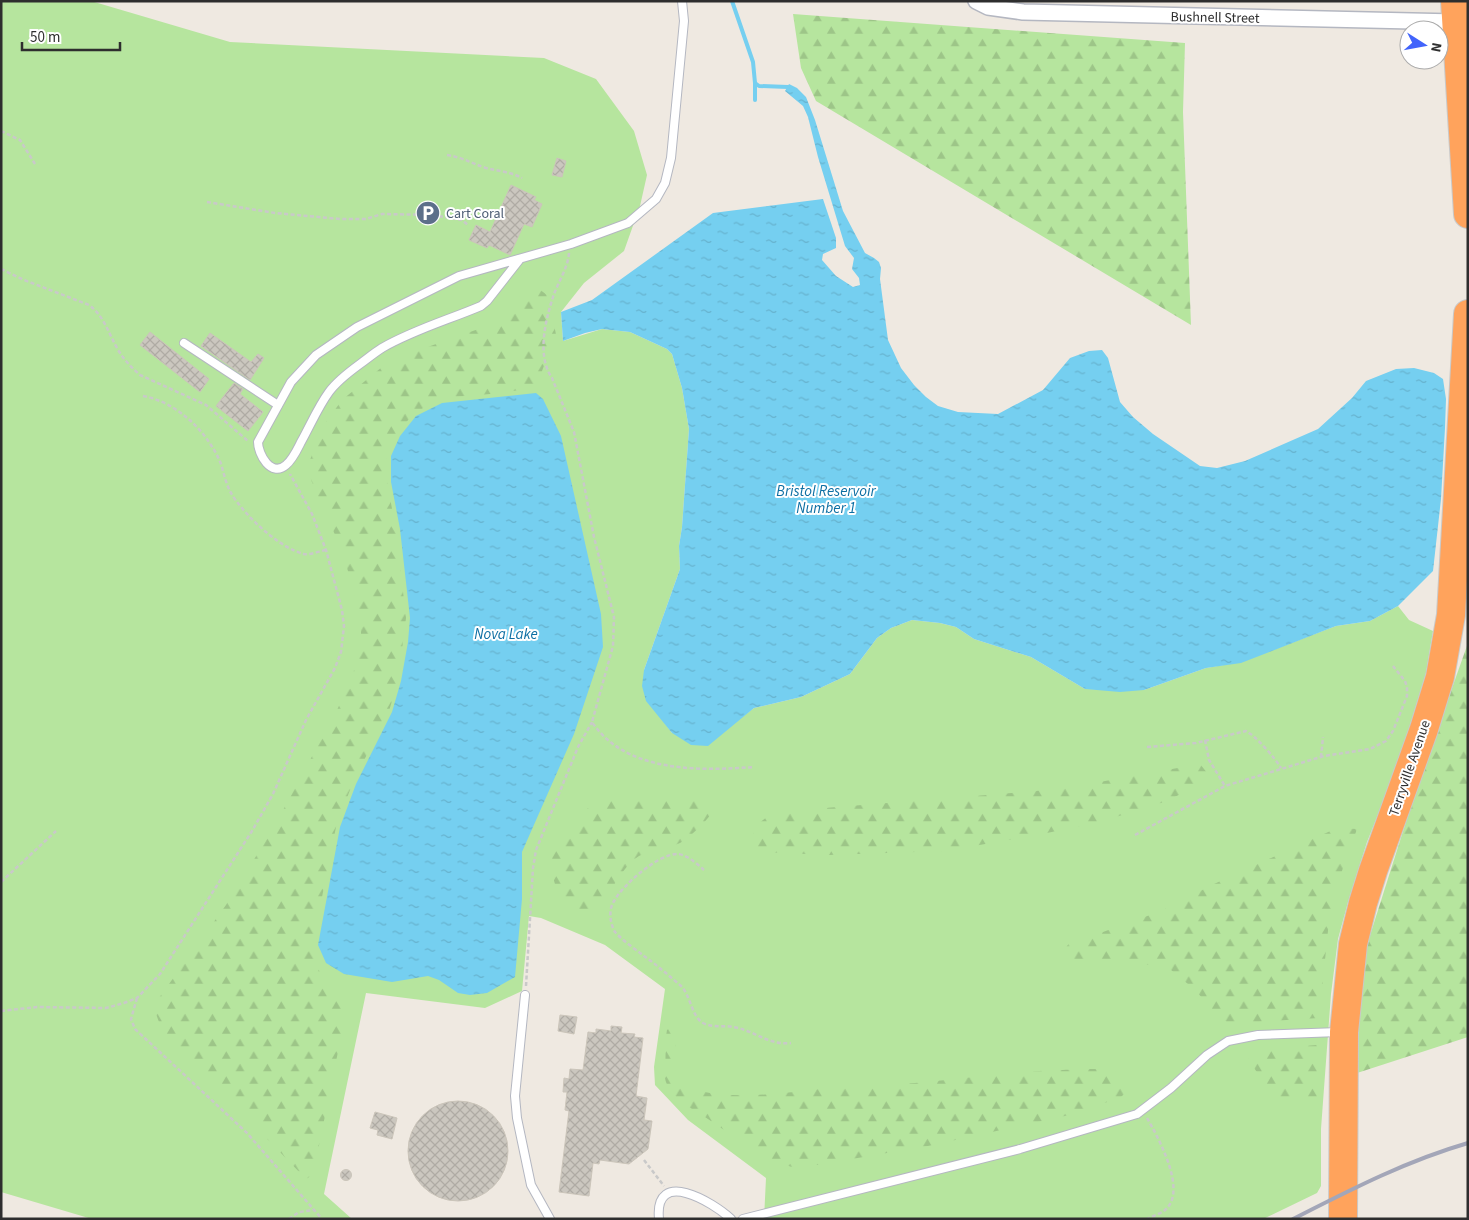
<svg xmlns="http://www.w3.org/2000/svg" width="1469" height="1220" font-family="'Source Sans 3',sans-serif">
<defs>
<pattern id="forest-firs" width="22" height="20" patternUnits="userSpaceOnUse" patternTransform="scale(1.25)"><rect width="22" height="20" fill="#b6e59e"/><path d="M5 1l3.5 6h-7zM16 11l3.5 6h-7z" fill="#9dc588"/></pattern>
<pattern id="water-ripples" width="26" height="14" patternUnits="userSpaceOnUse" patternTransform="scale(1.25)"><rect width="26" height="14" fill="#75cff0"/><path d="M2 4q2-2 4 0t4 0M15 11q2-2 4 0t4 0" fill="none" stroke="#66b2ce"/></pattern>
<pattern id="building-cross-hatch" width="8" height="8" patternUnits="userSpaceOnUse" patternTransform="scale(1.25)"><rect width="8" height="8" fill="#cbc7bf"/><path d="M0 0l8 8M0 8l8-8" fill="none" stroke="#afaba4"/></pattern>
</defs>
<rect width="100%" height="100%" fill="#efe9e1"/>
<!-- grass -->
<path fill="#b6e59e" d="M1,1H91L230,42L544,58L596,79L634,131L647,175L640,206L624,251L584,283L561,312L563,341L602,329L630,332L667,349L672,354L682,388L689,429L682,527L679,546L680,569L644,670L661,718L672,733L733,724L754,708L801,697L850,674L877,638L891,628L912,620L940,623L956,627L974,639L1031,657L1085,689L1144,690L1206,668L1241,662L1336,626L1370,621L1398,606L1409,620L1433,631L1426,673L1407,735L1391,782L1367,842L1348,902L1338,939L1331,994L1321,1129V1186L1317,1193L1263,1219H764L766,1178L688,1120L655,1085L654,1067L665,989L605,945L541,918L529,916L522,991L485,1008L366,993L324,1194L352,1219H92L1,1192Z"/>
<!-- forest -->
<g fill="url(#forest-firs)">
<path d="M793,14L1185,43L1183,112L1191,325L816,101L801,68Z"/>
<path d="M530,289H539L547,295L550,303L557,340L555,350L545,363L536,387L502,393L454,397L441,400L415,412L396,434L387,456V482L396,530L406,618L398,681L389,711L353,782L336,827L314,937V950L318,969L341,1003L342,1032L315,1165L311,1176L306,1179L162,1030L156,1014V1002L226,905L274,827L338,708L353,674L361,643V626L353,586L339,544L311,480L310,460L318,438L326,422L342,400L382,367L422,349L501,321L518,298Z"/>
<path d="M1468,643V1037L1354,1074L1366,948L1418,784Z"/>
<path d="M1200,764L1208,774L1206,782L1164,802L1100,822L1042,834L945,851L829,855L760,852L755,850L752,845L754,827L767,817L800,810L1036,791L1094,783Z"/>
<path d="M629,799H703L713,800C713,803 714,805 714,808C712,817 688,839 680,843C667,849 651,849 639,856C617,870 607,904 589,923L566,907L558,895L553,877L552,856L555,847L588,808L609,800Z"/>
<path d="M1337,828L1357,829L1333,896L1329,921L1319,1018L1268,1021L1230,1025L1215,1012L1194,989L1171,970L1141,963L1103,959L1084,963L1069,962L1062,953L1070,942L1103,932L1161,911L1214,884Z"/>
<path d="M671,1027L676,1032L675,1075C680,1085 689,1089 699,1091C746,1101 793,1091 839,1087C865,1085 890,1085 915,1083C965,1079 1013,1071 1063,1070C1076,1070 1105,1067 1116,1072C1124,1076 1126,1083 1128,1090L1121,1097L1074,1114L928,1146L799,1168C771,1165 732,1135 708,1119C699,1113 688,1107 679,1100C673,1094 666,1086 665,1078L666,1036L667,1030Z"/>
<path d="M1317,1045V1097L1275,1103L1269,1090L1248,1059C1271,1047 1291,1047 1317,1045Z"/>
</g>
<!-- water -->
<g fill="url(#water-ripples)">
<path d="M789,84L797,88L806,97L815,120L843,211L865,253L874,258L879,262L881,268L880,279L888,340L901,368L914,385L926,397L938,406L958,412L998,414L1043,390L1070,358L1089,351L1102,350L1108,358L1120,402L1133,417L1153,434L1200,466L1217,468L1245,461L1318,429L1352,398L1366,381L1396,369L1414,368L1434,373L1443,379L1446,399L1445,428L1441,499L1433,571L1398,606L1370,621L1336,626L1241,663L1206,668L1144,690L1120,692L1085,689L1031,657L974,639L956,627L940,623L912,620L891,628L877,638L850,674L801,697L754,708L708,746L691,745L672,733L646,701L642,686L644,670L680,569L679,546L682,527L689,429L682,388L672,354L667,349L630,332L602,329L585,333L563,341L561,312L592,300L713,213L823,199L836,238V248L823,254L822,260L836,276L853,287L860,285L859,278L852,269L854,258L845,246L818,157L808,117L803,106L785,91Z"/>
<path d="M536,393L543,399L561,436L601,614L603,647L574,734L522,852V899L515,977L487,993L470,995L458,993L439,980L428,976L392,982L344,974L326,963L318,945L340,827L356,784L392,712L401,681L408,642L410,618L400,529L391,482V456L400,436L416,416L442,403Z"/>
</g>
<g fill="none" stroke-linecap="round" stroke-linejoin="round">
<!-- stream -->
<g stroke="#75cff0" stroke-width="4">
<path d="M732,1L753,62L755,83L759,86L788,87"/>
<path d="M755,100V83"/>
</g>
</g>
<!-- building -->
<g fill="url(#building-cross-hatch)" stroke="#cbc5ba">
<path d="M557,158L566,161L562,177L552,175Z"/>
<path d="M511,185L536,197L534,200L542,204L532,227L524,224L510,255L489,245L487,248L469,240L476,225L490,232Z"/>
<path d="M150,332L209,379L200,392L140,345Z"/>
<path d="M210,333L251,362L258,354L264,358L250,380L201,346Z"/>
<path d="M234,383L243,389L240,394L263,412L248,431L216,406Z"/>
<path d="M560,1015L577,1017L574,1034L558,1031Z"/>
<path d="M611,1026L622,1027L621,1033L635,1034L634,1037L643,1038L636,1096L647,1098L644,1120L652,1121L648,1149L629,1164L600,1160L599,1164L593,1163L589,1196L559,1192L569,1111L565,1110L567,1092H563L564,1078L569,1079L570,1069L583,1070L588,1032L596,1033V1029L611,1031Z"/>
<circle cx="458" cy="1151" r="50"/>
<path d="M375,1112L397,1118L392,1139L377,1135L378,1130L370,1128Z"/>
<circle cx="346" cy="1175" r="5.5"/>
</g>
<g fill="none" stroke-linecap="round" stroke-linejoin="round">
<!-- lane casing -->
<g stroke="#b4b7c1" stroke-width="10">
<g id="lane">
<path d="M520,259L487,301L481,306C448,320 413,330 382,348C374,353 367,359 360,364C349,372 337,381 329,392C318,407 310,426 301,442C297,450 293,459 286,465C271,478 258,454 258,442L291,382L316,355L357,327L459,276L571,244L628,223L656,199L665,183L671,158L684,21L682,1"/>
<path d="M184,343L278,405"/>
<path d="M525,995L515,1096L517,1118L531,1185L550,1219"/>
<path d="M659,1219C654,1167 713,1202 731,1219"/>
<path d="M743,1219L1020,1149L1137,1114L1171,1088L1207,1055L1228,1041L1258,1035L1339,1032"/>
</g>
</g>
<!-- street casing -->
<g stroke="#b4b7c1" stroke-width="18">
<path id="street" d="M976,1L988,7L1023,12L1456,22"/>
</g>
<!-- highway casing -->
<g stroke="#c9c9c9" stroke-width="30">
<g id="highway">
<path d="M1455,1L1468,214"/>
<path d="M1343,1219L1344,1032L1353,944L1363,903L1373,871L1424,729L1440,677L1451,615L1468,314"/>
</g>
</g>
<!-- path -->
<g stroke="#c9c9c9" stroke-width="2.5" stroke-dasharray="4 2.5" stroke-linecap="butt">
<path d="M1,131L20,140L35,164"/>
<path d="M447,155C464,158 471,163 486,168C498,171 511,172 522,178"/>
<path d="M207,202L275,213L340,219H366L382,214L432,215L462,220L468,225"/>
<path d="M569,253C568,267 559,281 554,294C546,318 536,355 552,378L574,432L594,537L614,617L613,646L592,722C626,773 700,771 754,767"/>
<path d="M1,269L24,280L89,305C104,316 108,332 117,348C123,359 131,367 140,375L206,405L248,441"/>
<path d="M143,396C177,402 208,432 221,464C224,474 226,484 231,493C244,515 279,548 304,554C311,555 320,551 326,550"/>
<path d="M1205,740L1209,760L1225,786"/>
<path d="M1147,747L1196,743L1246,731C1256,736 1275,758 1281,768"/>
<path d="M1321,757L1323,737"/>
<path d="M1135,835L1225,786L1324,756L1370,749L1386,741L1393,731L1407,696V687L1405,681L1393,666"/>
<path d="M704,870C697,864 688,855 678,854C659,853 621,886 613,903C610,908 610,915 611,921C612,925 613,929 615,932C623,941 635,949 644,956C657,965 668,975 680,985C691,995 691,1016 703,1023C713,1028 723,1025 733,1027C754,1030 769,1046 791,1043"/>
<path d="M1,882L56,831"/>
<path d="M526,986L533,868L536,850L578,747L592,722"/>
<path d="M137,998L131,1019L135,1029L247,1133L322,1219"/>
<path d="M1,1011L37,1007L106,1008L124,1003L137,998L160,974L252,831L273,794L306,720L335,668L341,652L344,626L342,610L326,550L312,514L290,474"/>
<path d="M1147,1118C1158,1137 1188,1191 1165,1210C1160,1214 1153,1216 1147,1219"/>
<path d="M644,1160L664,1186"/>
<path d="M289,1219L299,1212L314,1210"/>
</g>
<!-- lane -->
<use href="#lane" stroke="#fff" stroke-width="8"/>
<!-- street -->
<use href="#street" stroke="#fff" stroke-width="15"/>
<!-- highway -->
<use href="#highway" stroke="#ffa35c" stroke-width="28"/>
<!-- rail -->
<path stroke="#a3a6b8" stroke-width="4" d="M1293,1219C1350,1190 1406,1161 1468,1143"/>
</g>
<!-- icons -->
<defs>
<g id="parking-disc" transform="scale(1.25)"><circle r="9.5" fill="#5c6f8a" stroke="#fff"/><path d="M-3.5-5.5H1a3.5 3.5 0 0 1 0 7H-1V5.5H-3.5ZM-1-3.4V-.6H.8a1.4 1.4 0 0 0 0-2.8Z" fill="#fff"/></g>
</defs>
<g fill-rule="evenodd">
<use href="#parking-disc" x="428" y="213"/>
</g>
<g text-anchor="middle" stroke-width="4" stroke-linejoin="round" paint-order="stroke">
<!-- street labels -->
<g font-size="14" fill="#2e2e2e" stroke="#fff">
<text transform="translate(1215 17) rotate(1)" y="5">Bushnell Street</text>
<text transform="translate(1409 768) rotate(-71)" y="5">Terryville Avenue</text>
</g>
<!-- service labels -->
<g font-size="14" fill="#4e5e75" stroke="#fff" text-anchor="start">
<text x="446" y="218">Cart Coral</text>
</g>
<!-- water labels -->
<g font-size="15" font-style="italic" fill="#0d6fa3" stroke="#fff">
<text x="826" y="496">Bristol Reservoir<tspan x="826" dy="17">Number 1</tspan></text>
<text x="506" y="639">Nova Lake</text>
</g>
</g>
<!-- border -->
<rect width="1469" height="1220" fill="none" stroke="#2e2e2e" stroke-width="5"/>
<!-- north arrow -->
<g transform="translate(1424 45) rotate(101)"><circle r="24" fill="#ffffff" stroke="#ababab"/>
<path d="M0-4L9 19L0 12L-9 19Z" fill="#4264fb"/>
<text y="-8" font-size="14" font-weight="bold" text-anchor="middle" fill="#2e2e2e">N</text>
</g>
<!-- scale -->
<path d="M22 42v8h98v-8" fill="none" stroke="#2e2e2e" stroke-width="2.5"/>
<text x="30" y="42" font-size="15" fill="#2e2e2e" stroke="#ffffff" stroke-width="4" paint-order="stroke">50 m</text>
</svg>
